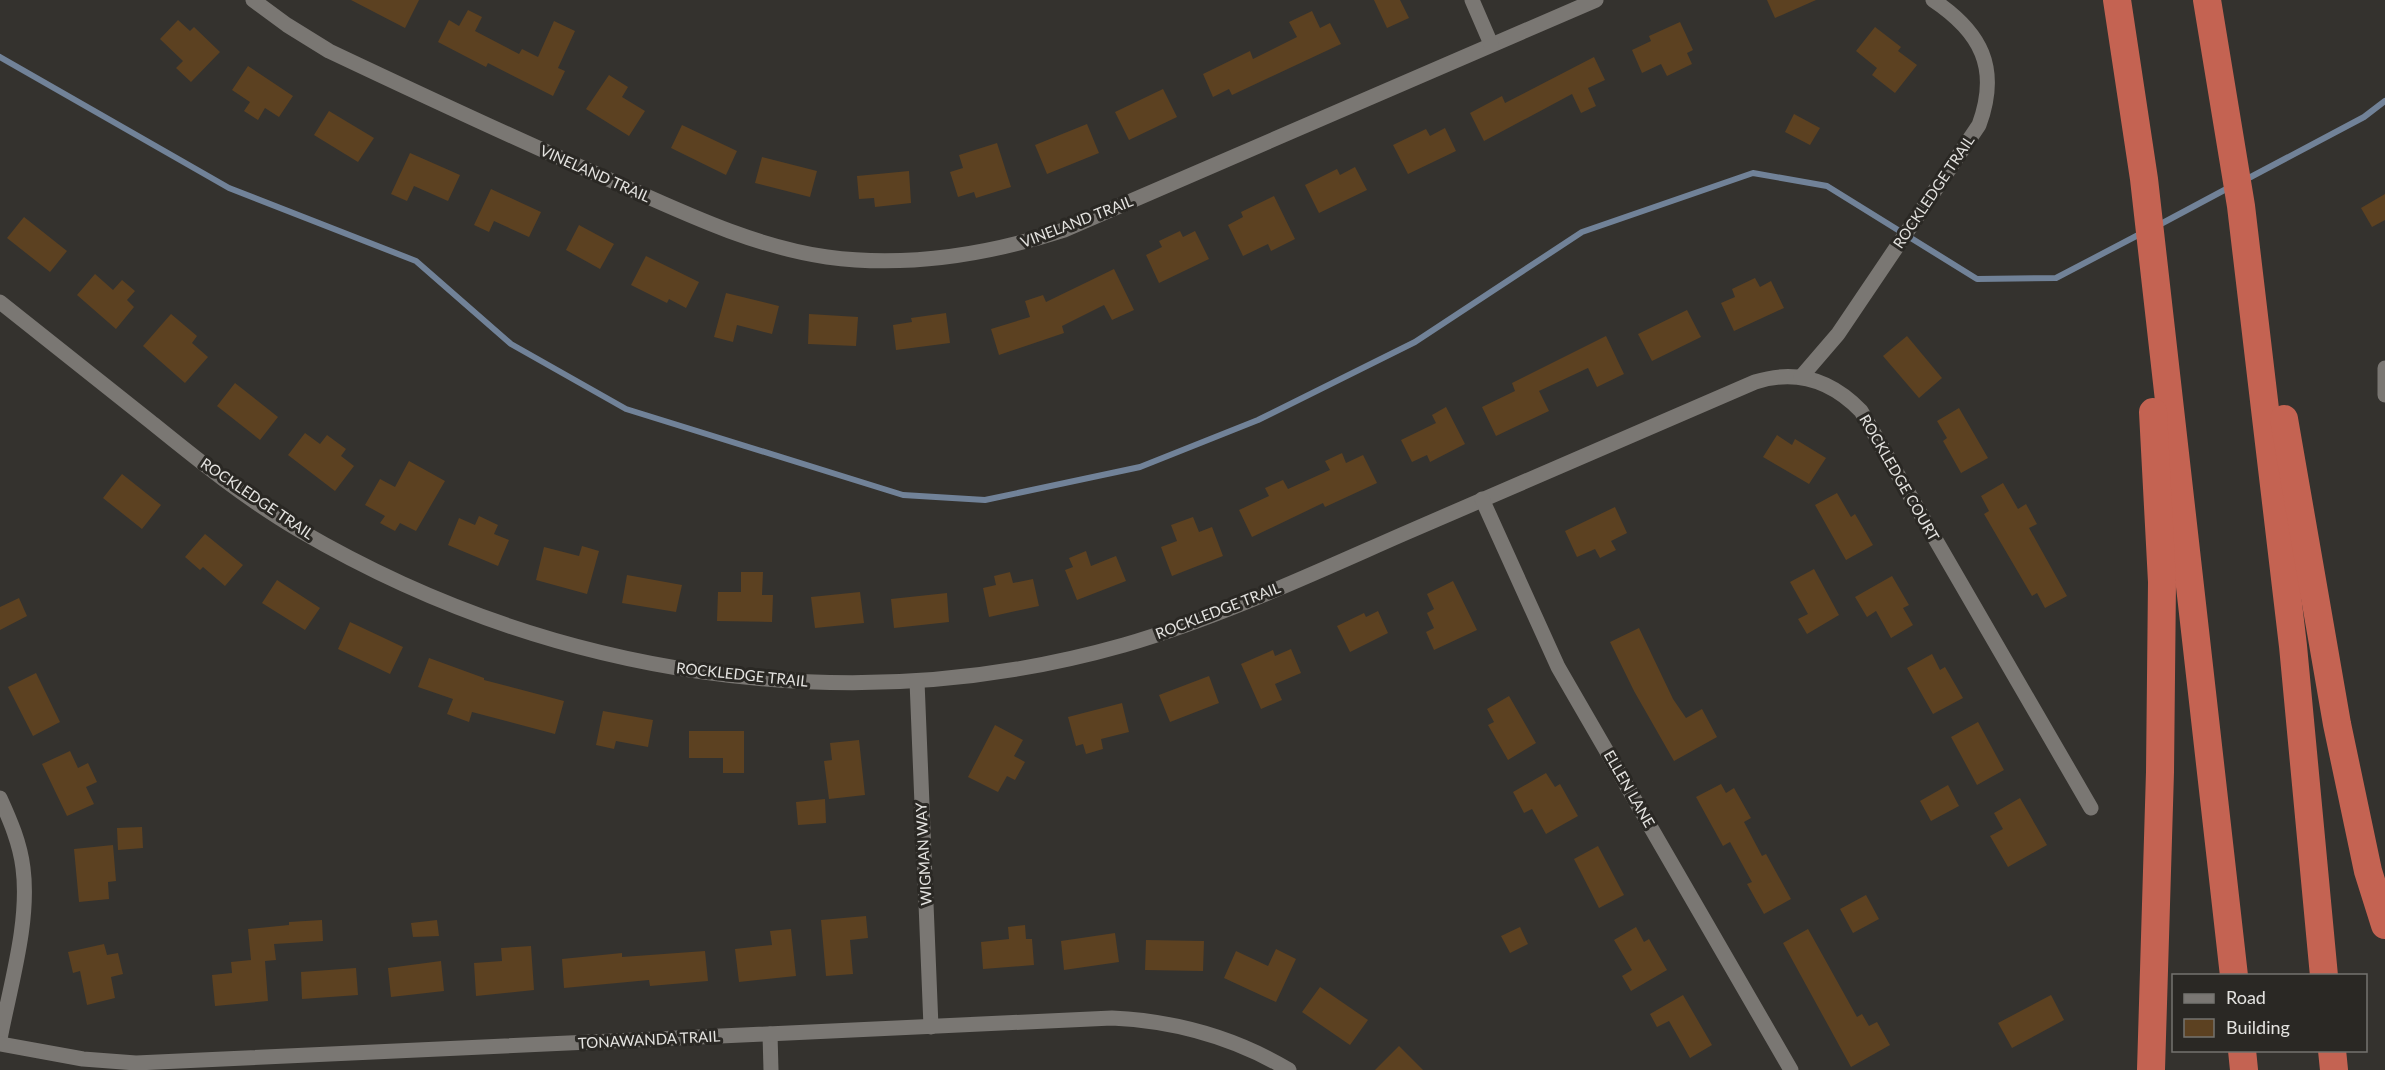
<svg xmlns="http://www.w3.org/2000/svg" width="2385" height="1070" font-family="Lato,sans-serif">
<rect width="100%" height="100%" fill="#34322e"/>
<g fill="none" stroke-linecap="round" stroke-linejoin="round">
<!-- stream -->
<g stroke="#718298" stroke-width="6">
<path d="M0,57L229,188L416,261L511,344L626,409L903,495L985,500L1140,467L1258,420L1415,342L1582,232L1753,173L1827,186L1977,279L2056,278L2142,233"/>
<path d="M2245,180L2364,117L2385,101"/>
<path d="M2157,226L2230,187"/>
</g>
</g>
<!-- building -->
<g fill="#5c4121">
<path d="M351,0H419L405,28Z"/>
<path d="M1374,0H1400L1409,18L1387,28Z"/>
<path d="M1767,0H1816L1775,18Z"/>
<path d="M468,10L482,17L475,31L519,54L522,49L538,57L554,21L575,31L558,68L565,71L553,96L488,63L486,67L438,42L449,20L459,26Z"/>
<path d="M1312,11L1320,28L1330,23L1341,44L1232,95L1229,89L1213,97L1203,74L1250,51L1253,59L1297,37L1289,22Z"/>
<path d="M178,20L190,31L194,27L220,52L191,82L176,68L183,61L160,39Z"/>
<path d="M1680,22L1693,50L1687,53L1692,64L1667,76L1661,64L1642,73L1632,50L1651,41L1649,36Z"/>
<path d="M1875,27L1901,47L1898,51L1917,65L1895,93L1872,75L1877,68L1856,51Z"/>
<path d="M1594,57L1605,80L1588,88L1596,106L1581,113L1572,94L1484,141L1470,113L1502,96L1505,103Z"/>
<path d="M248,66L293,96L279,117L265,108L258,120L244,111L250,102L232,90Z"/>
<path d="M609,75L628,87L622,97L645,111L629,136L586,109Z"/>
<path d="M1163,89L1177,117L1129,140L1115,112Z"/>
<path d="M329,111L374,138L358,162L314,135Z"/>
<path d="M1794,114L1820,128L1810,145L1785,132Z"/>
<path d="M1087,124L1099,153L1047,174L1035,145Z"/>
<path d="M682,125L737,151L726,175L671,148Z"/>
<path d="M1445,128L1456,151L1408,174L1393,145L1426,129L1430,136Z"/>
<path d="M997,143L1011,187L976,198L974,192L958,197L950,172L963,168L959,155Z"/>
<path d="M410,153L460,175L448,201L414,186L407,201L391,194Z"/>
<path d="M762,157L817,171L810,197L755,183Z"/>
<path d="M1355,167L1367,190L1319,213L1305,185L1337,169L1340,175Z"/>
<path d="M909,171L911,203L875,207L874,198L859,199L857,176Z"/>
<path d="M491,189L541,212L529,237L494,221L489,232L474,225Z"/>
<path d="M2385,194V220L2372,227L2361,208Z"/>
<path d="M1274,196L1295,239L1271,251L1268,244L1243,256L1228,225L1243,217L1241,212Z"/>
<path d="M24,217L67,251L50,272L7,238Z"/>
<path d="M579,225L614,244L600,269L566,250Z"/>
<path d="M1180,231L1183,237L1195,231L1209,259L1159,283L1146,255L1162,247L1159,241Z"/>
<path d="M646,256L699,282L686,308L669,299L667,303L631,285Z"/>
<path d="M1114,269L1134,310L1112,320L1104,305L1062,326L1064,333L999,355L991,329L1030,317L1025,301L1043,295L1046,302Z"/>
<path d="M95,274L113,290L122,280L135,291L127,300L134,307L116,329L77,295Z"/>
<path d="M1755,278L1760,287L1771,281L1784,308L1734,331L1721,303L1735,297L1732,289Z"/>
<path d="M726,293L779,306L772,334L737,325L733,342L714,337Z"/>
<path d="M1687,310L1701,337L1652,361L1638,334Z"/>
<path d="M946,313L950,343L896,350L893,325L912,322L911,318Z"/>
<path d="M171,314L197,336L192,343L208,357L185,383L143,346Z"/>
<path d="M809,314L858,317L856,346L808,344Z"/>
<path d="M1606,336L1624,374L1597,387L1588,368L1539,391L1549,411L1496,436L1482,407L1515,391L1512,383Z"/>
<path d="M1907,336L1942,378L1919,398L1883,356Z"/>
<path d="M235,383L278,417L260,440L217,406Z"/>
<path d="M1446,407L1465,444L1430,462L1427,455L1412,462L1401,440L1436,423L1432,415Z"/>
<path d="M1959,408L1988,458L1961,473L1943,441L1947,438L1937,421Z"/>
<path d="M305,433L320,444L327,435L346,449L341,456L354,466L335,491L288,455Z"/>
<path d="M1777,435L1792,445L1795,439L1826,458L1809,484L1763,457Z"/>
<path d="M1342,453L1346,463L1363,455L1377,483L1325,507L1323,503L1252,537L1239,510L1269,496L1265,488L1283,480L1288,489L1330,470L1325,461Z"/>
<path d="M409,461L445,481L416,531L400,523L395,531L380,523L385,516L365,505L380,479L395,487Z"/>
<path d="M122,474L161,505L142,529L103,498Z"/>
<path d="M2003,483L2018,509L2026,504L2037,524L2029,528L2067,596L2045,608L2037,593L2032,596L1984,514L1989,511L1981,496Z"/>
<path d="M1837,493L1851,517L1855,514L1873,545L1846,560L1815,505Z"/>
<path d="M1615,507L1627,533L1611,541L1616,550L1600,558L1595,549L1577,557L1565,531Z"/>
<path d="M479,516L498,525L494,534L509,540L498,566L448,545L459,518L475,525Z"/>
<path d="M1193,517L1199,532L1212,527L1223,556L1172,576L1161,547L1177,541L1171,525Z"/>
<path d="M205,534L243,565L225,586L203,567L200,570L185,557Z"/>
<path d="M582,546L599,551L587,594L536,580L544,547L579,556Z"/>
<path d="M1086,551L1091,566L1116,556L1126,581L1077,600L1065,570L1073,567L1069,558Z"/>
<path d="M1814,569L1839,615L1807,634L1798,619L1808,614L1790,582Z"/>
<path d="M741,572H763L762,595H773L772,622L717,621L718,592H741Z"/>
<path d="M1010,572L1013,583L1033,579L1039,606L989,617L983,588L996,585L994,576Z"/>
<path d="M627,575L682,585L676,612L622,603Z"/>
<path d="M1892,576L1909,605L1903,608L1913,625L1891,638L1876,611L1867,617L1855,597Z"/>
<path d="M277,580L320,608L305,630L262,603Z"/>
<path d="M1453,581L1477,630L1434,650L1426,632L1434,628L1427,613L1434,609L1427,594Z"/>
<path d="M860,592L864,623L815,628L811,597Z"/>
<path d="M947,593L949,622L894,628L891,599Z"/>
<path d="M19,598L27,616L0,630V607Z"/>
<path d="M1378,611L1388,633L1350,652L1337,626L1364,613L1366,617Z"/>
<path d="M350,622L403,647L390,674L338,649Z"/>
<path d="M1639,628L1673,699L1686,718L1702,709L1717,737L1674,761L1634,691L1610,642Z"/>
<path d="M1291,649L1301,673L1275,684L1282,700L1261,709L1241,664L1273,650L1275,656Z"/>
<path d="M1932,654L1940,670L1945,667L1963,698L1933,714L1907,668Z"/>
<path d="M429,658L484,678V680L564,701L555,734L472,712L469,722L447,714L453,699L418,687Z"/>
<path d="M36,673L60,722L33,736L8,687Z"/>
<path d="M1209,676L1219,703L1170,722L1159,695Z"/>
<path d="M1509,696L1536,743L1508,760L1488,725L1494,722L1487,709Z"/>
<path d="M1122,703L1129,732L1101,739L1103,749L1086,754L1083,744L1076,746L1068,717Z"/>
<path d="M603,711L653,720L648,747L616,741L614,749L596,745Z"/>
<path d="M1978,722L2004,770L1977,785L1951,737Z"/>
<path d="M995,725L1023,740L1014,756L1025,762L1015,780L1007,776L998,792L968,777Z"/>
<path d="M689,731H744V773H723V758H689Z"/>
<path d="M859,740L865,795L829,799L824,761L832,760L830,743Z"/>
<path d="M70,751L78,768L88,763L97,782L86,787L94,804L67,816L42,764Z"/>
<path d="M1546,773L1555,787L1560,784L1578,816L1546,834L1532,809L1524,813L1513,792Z"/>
<path d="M1721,784L1726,793L1734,788L1751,818L1744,822L1762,856L1766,854L1791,899L1764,914L1747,884L1752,882L1730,842L1723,846L1696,797Z"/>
<path d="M1948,785L1959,806L1931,821L1920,801Z"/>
<path d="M2020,798L2047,845L2008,867L1990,836L2003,829L1994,813Z"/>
<path d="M825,799L826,823L798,825L796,802Z"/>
<path d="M142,827L143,848L118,850L117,828Z"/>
<path d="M113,845L116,881L108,882L109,899L79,902L74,849Z"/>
<path d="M1598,846L1624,895L1599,908L1574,859Z"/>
<path d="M1866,895L1879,919L1853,933L1840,909Z"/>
<path d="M866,916L868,938L850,940L853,974L826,976L821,920Z"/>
<path d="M322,920L323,941L274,944L276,960L265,961L268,1001L215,1006L212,975L232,973L231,962L251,960L248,929L289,925V922Z"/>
<path d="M437,920L439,936L413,937L411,923Z"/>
<path d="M1025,925L1026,939H1032L1034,965L983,969L981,942L1009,939L1008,927Z"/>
<path d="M1520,927L1528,944L1510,953L1501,936Z"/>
<path d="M1636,927L1644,942L1649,939L1667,970L1631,991L1622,976L1632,970L1614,940Z"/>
<path d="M791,929L796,976L739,982L735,949L772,945L770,931Z"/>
<path d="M1808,929L1857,1017L1862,1014L1869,1026L1877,1022L1890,1045L1851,1067L1783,943Z"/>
<path d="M1115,933L1119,962L1064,970L1061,941Z"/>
<path d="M1146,940L1204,941L1203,971L1145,970Z"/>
<path d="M104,944L107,955L118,953L123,974L111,977L115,998L87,1005L80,971L73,973L68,952Z"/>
<path d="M531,946L534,990L476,996L474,963L502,961L501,948Z"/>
<path d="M1276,949L1296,959L1276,1002L1224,978L1236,951L1268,966Z"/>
<path d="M705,951L708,981L650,986L649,980L564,988L562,959L622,953V957Z"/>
<path d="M441,961L444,991L391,997L388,968Z"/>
<path d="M356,968L358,995L302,999L301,972Z"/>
<path d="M1320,987L1368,1020L1350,1045L1302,1012Z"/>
<path d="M1683,995L1712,1045L1690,1058L1669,1021L1657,1027L1650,1014Z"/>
<path d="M2051,995L2064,1020L2012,1048L1998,1023Z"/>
<path d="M1399,1046L1423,1070H1375Z"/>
</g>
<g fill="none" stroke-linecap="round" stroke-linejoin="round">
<!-- street -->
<g stroke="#7a7773" stroke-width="15">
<path d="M253,0L287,25L329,51C422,95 516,139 610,180C680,211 751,246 827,257C908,268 987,255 1064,230L1596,0"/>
<path d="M1472,0L1491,44"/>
<path d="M0,302C50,342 100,382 151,422C198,460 246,499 299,530C547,675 845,724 1124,645C1220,617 1310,575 1401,535C1519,483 1637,432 1755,382C1796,369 1831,380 1861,411L2091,808"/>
<path d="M2385,368V395"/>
<path d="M1801,377L1838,334L1979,125C2000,68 1981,32 1933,0"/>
<path d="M1482,499L1558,667L1791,1070"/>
<path d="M917,681L931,1027"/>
<path d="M0,798C10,820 20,843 23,868C30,922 10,986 0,1039"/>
<path d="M770,1034L771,1070"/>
<path d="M0,1044L83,1059L136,1063L1112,1018C1176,1021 1234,1037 1289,1070"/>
</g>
<!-- highway -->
<g stroke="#c46352" stroke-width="28">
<path d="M2117,0L2144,179L2234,976"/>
<path d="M2207,0L2241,206L2293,646L2324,976"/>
<path d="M2284,419L2337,724L2368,871L2385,925"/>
<path d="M2242,1050L2244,1070"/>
<path d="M2332,1050L2334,1070"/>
<path d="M2151,1070L2160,772L2162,582L2153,412"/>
</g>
</g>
<g text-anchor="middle" stroke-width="6" stroke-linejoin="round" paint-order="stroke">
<!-- street labels -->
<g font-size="15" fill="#e4e3e0" stroke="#2a2824">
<text transform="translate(595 174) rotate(24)" y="5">VINELAND TRAIL</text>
<text transform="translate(1934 192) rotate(-56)" y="5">ROCKLEDGE TRAIL</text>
<text transform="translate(1077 222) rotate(-21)" y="5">VINELAND TRAIL</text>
<text transform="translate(1899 478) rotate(60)" y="5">ROCKLEDGE COURT</text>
<text transform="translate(257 499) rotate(34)" y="5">ROCKLEDGE TRAIL</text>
<text transform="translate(1218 611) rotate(-21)" y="5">ROCKLEDGE TRAIL</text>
<text transform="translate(742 675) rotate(6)" y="5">ROCKLEDGE TRAIL</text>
<text transform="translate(1629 789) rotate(60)" y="5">ELLEN LANE</text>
<text transform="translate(924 854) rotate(-93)" y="5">WIGMAN WAY</text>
<text transform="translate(649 1040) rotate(-3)" y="5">TONAWANDA TRAIL</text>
</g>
</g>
<!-- legend -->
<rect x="2172" y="974" width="195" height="78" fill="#2a2824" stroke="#74736f" stroke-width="1.5"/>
<rect x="2184" y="994" width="30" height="9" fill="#7a7773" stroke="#74736f" stroke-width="1.5"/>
<text x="2226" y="1004" font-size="18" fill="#e4e3e0">Road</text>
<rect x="2184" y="1019" width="30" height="18" fill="#5c4121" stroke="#74736f" stroke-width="1.5"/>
<text x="2226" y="1034" font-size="18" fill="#e4e3e0">Building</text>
</svg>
